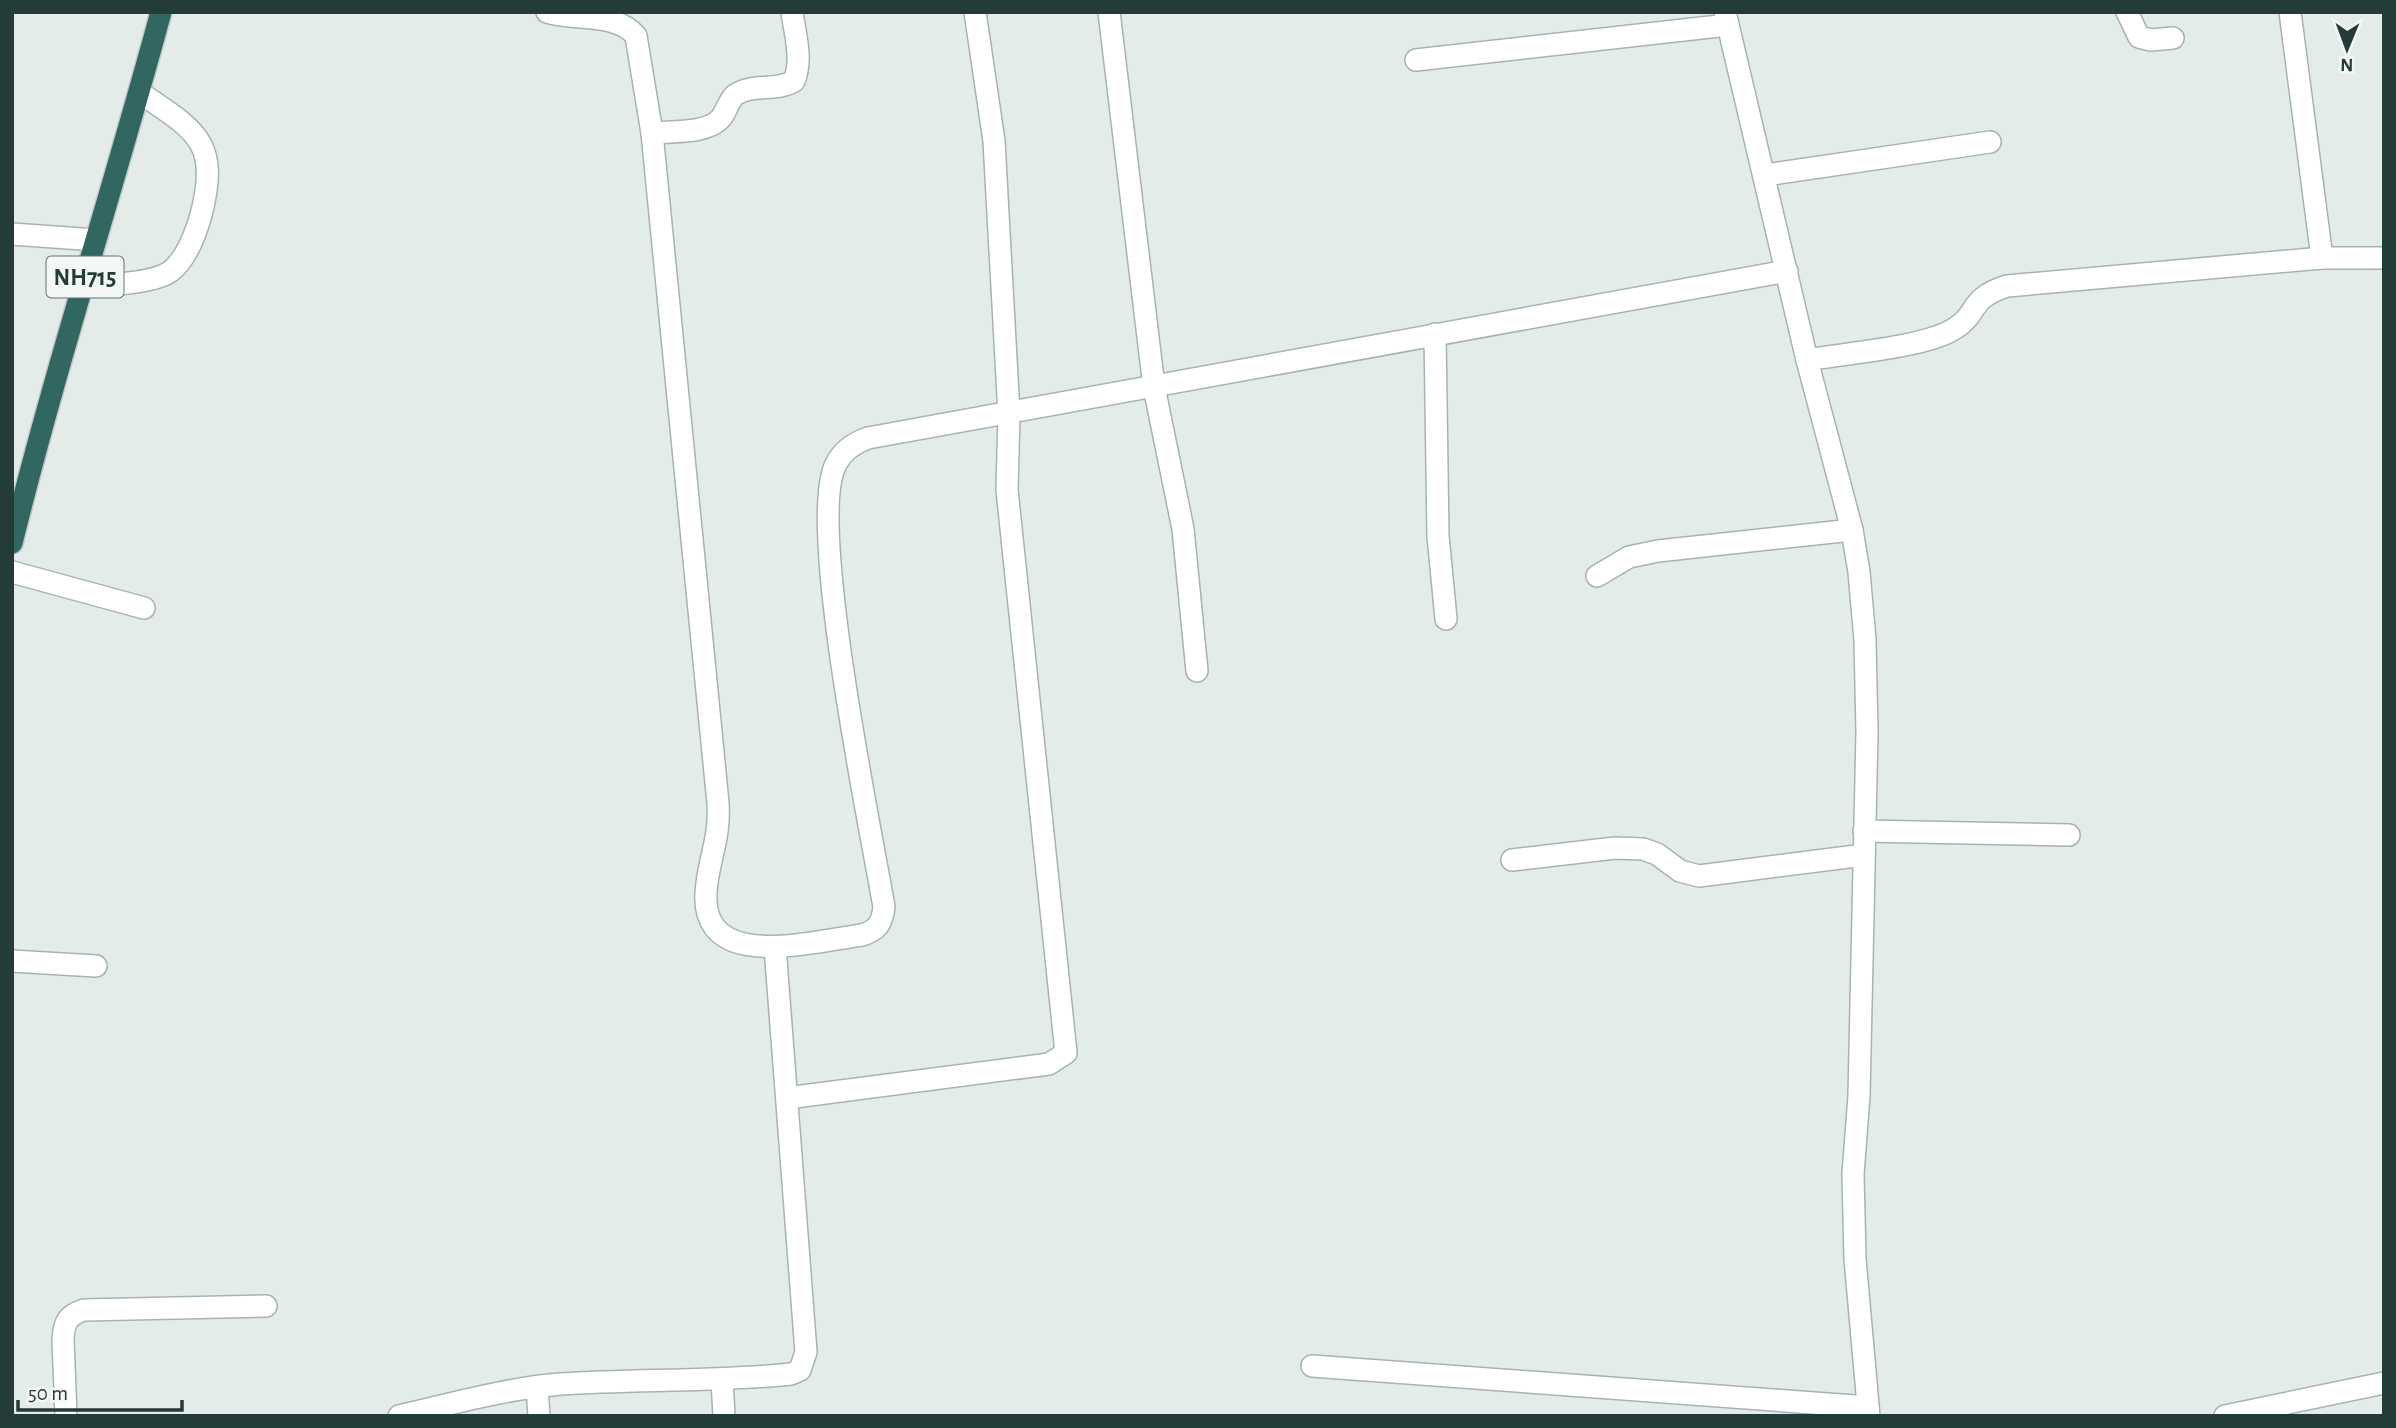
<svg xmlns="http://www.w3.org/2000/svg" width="2396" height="1428" font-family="'Alegreya Sans',sans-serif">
<rect width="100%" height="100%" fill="#e3ece9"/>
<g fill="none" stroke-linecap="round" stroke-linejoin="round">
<!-- minor casing -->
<g stroke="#a6b4b0" stroke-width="24">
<g id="minor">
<path d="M547,12C575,21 617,12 636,36L652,133L718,803C720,837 711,852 707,883C693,975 809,942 862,935C878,930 882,923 884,907C871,830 806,520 836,464C843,450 854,443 868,438L1787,271"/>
<path d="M1109,12L1154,387L1183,529L1197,671"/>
<path d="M1725,12L1807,360L1852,530L1859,572L1865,640L1867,732L1859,1096L1853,1174L1855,1259L1869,1416"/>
<path d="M2127,12L2139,37L2151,40L2173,38"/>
<path d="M2290,12L2322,258"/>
<path d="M1416,60L1728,25"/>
<path d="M652,133C671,131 708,134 721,118C726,112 729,100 735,95C752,83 776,92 794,81C803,60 795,34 792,12"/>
<path d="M1765,175L1990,142"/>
<path d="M12,234L96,240"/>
<path d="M82,287C104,285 154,284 171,271C186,259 196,233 201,215C220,141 196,131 139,92"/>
<path d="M1435,334L1438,536L1446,619"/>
<path d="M1807,360C1845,353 1923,348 1954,329C1980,313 1967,299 2007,286L2322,258H2384"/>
<path d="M12,572L144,608"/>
<path d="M1597,576L1629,557L1658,551L1852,530"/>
<path d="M1864,831L2069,835"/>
<path d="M1512,860L1615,848L1643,849L1657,854L1680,871L1699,876L1864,855"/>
<path d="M12,961L96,966"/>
<path d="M787,1098L1049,1064L1066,1053L1007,490L1009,414L994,141L975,12"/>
<path d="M1312,1366L1868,1407"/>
<path d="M722,1380L724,1416"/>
<path d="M537,1387L539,1416"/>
<path d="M66,1416L63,1339C64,1322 68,1315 84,1310L266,1306"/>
<path d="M399,1416C452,1404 507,1388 561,1384C638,1379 714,1382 791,1374L800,1370L806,1352L775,947"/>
<path d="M2225,1416L2384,1383"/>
</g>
</g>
<!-- highway casing -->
<g stroke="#c2c8c7" stroke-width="24">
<path id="highway" d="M12,543C56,365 113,190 161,12"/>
</g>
<!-- minor -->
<use href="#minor" stroke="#fff" stroke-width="21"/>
<!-- highway -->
<use href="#highway" stroke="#326661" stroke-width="21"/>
</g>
<g text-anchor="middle" stroke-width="6" stroke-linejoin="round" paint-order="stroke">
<!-- shield labels -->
<rect fill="#f3f8f6" stroke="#627471" stroke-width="2" x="46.5" y="256.5" width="77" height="41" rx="5"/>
<g font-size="24" font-weight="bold" fill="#243c38">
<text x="85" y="285">NH715</text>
</g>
</g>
<!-- border -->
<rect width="2396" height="1428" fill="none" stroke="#243c38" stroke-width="28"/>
<!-- north arrow -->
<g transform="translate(2347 49) rotate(181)" stroke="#f3f8f6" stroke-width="5" paint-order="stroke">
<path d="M0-5L12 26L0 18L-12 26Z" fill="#243c38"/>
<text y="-10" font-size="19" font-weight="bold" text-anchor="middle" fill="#243c38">N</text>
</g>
<!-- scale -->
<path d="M18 1400v10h164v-10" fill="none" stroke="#243c38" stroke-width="3.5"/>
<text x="28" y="1400" font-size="21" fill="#243c38" stroke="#f3f8f6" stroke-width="5" paint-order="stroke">50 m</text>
</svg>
